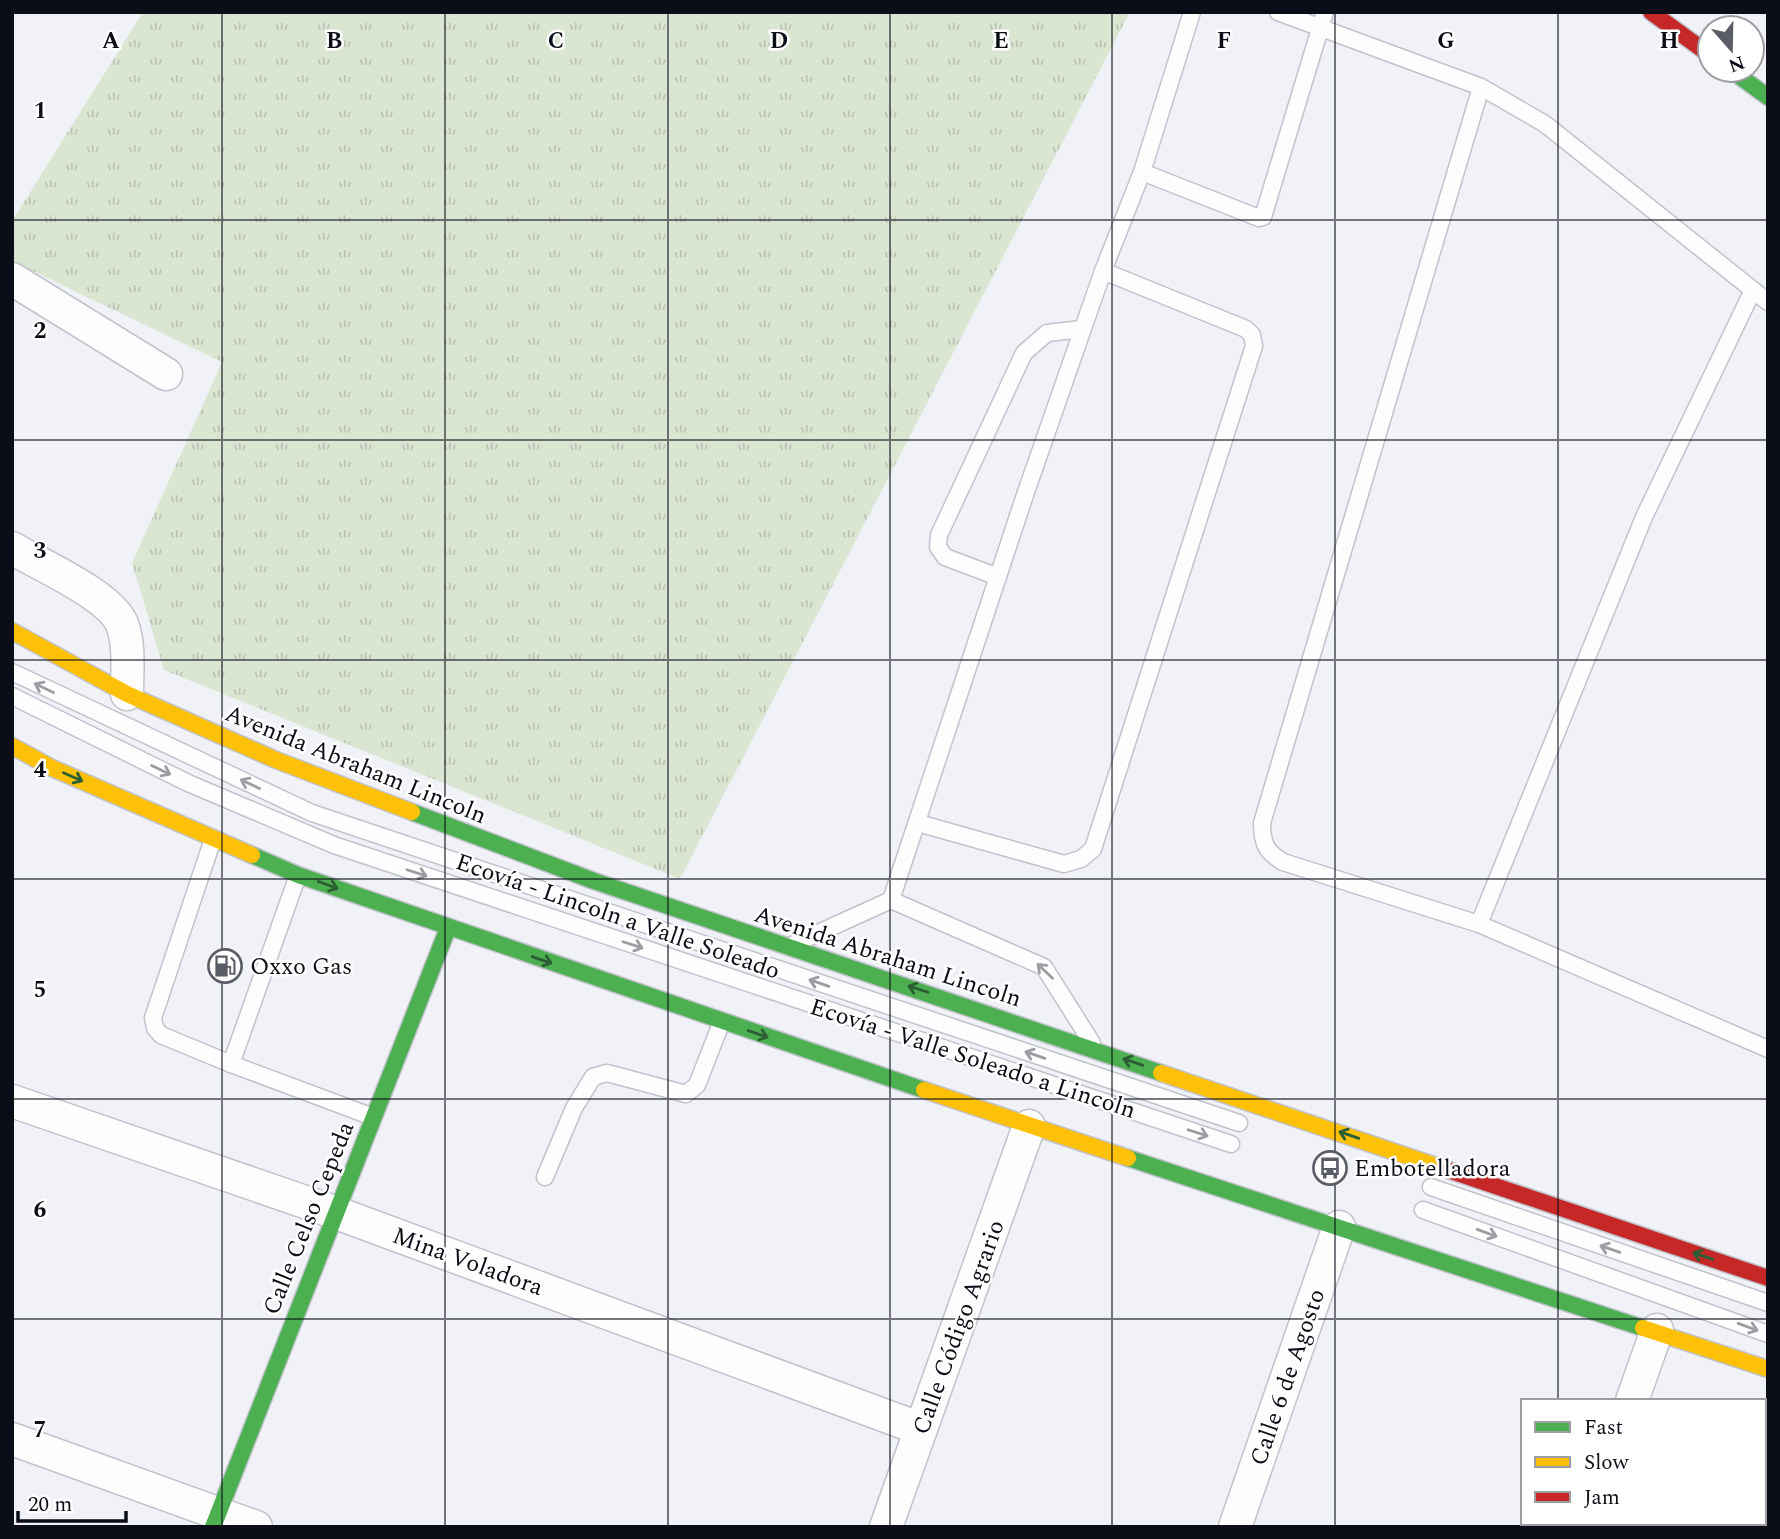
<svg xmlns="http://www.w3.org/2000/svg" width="1780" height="1539" font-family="Spectral,serif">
<defs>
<pattern id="grass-tufts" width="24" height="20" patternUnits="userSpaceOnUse" patternTransform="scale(1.75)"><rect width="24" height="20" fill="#dbe6d2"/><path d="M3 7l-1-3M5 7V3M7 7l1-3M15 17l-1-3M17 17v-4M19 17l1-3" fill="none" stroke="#bbc4b4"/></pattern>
</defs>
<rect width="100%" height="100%" fill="#f0f2f8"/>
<!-- grass -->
<path fill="url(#grass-tufts)" d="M143,12H1130L680,879L164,670L132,563L222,362L12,261V221Z"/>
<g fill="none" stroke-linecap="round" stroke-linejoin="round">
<!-- lane casing -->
<g stroke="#c1c3cb" stroke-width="19">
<g id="lane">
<path d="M1278,12L1481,87"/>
<path d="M1142,172L1259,218L1263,217L1325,12"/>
<path d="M1768,302L1545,124L1481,87L1262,823C1262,843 1266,852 1283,862L1479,924L1768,1049"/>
<path d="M998,577L945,557L938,547L939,535L1024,353L1047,333L1082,329"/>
<path d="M12,672L312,813L1239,1123"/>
<path d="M12,696L188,783L334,845L1231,1144"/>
<path d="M918,823L1064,864L1081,859L1093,849L1254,346L1252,335L1246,329L1103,271"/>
<path d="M213,839L153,1018L155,1028L161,1035L231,1064L298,875"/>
<path d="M891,900L1044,967L1092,1043"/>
<path d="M1479,924L1644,517L1753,290"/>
<path d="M794,944L891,900L1025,495L1103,271L1142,172L1192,12"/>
<path d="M231,1064L373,1117"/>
<path d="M545,1177L574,1108L593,1077L607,1073L686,1094L697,1085L722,1021"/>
<path d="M1431,1187L1768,1303"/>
<path d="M1423,1210L1768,1334"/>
</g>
</g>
<!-- street casing -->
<g stroke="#c1c3cb" stroke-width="35">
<g id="street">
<path d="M12,279L166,374"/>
<path d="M12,548C40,565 110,595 122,624C130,645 127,671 127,694"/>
<path d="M12,1101L334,1212L921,1429"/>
<path d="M1632,1401L1657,1330"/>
<path d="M12,1439L256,1527"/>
<path d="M886,1527L1029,1126"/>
<path d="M1235,1527L1339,1227"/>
<path d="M1586,1527L1588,1523"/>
</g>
</g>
<!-- fast casing -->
<g stroke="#c1c3cb" stroke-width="19">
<g id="fast">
<path d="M1731,70L1768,97"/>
<path d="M412,812L594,881L1161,1073"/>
<path d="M252,855L298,875L924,1090"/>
<path d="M1128,1158L1643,1328"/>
<path d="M213,1527L448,928"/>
</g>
</g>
<!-- slow casing -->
<g stroke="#c1c3cb" stroke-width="19">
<g id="slow">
<path d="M12,631L127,694L276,760L412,812"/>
<path d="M12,746L52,768L252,855"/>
<path d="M1161,1073L1448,1170"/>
<path d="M924,1090L1128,1158"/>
<path d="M1643,1328L1768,1369"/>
</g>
</g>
<!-- jam casing -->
<g stroke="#c1c3cb" stroke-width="19">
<g id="jam">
<path d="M1651,12L1710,55"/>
<path d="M1448,1170L1768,1278"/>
</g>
</g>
<!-- lane -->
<use href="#lane" stroke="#fdfdfe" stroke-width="16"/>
<!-- street -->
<use href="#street" stroke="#fdfdfe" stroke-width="32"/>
<!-- fast -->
<use href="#fast" stroke="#4caf50" stroke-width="16"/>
<!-- slow -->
<use href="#slow" stroke="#ffc107" stroke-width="16"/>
<!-- jam -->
<use href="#jam" stroke="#c62828" stroke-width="16"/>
</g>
<!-- one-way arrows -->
<defs><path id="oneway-shaft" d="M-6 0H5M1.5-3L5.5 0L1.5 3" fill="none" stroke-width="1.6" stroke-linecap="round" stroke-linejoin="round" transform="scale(1.75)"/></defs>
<g stroke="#9c9da2">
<use href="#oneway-shaft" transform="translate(44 688) rotate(-154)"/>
<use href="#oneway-shaft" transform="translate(161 770) rotate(26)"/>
<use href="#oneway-shaft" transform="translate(250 784) rotate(-155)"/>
<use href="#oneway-shaft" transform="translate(417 873) rotate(18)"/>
<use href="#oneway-shaft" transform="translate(633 945) rotate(18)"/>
<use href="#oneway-shaft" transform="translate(1045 971) rotate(-136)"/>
<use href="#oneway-shaft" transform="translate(819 983) rotate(-161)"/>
<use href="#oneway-shaft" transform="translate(1035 1055) rotate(-161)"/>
<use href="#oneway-shaft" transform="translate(1198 1133) rotate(18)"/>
<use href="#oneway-shaft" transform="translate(1487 1233) rotate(20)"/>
<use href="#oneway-shaft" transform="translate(1610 1249) rotate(-161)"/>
<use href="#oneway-shaft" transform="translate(1748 1327) rotate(20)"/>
</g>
<g stroke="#2c5e34">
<use href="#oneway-shaft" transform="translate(73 777) rotate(24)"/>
<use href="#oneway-shaft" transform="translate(328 885) rotate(20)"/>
<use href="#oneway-shaft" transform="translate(542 960) rotate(19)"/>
<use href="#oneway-shaft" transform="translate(918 989) rotate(-162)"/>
<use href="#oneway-shaft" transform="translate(758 1034) rotate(19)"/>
<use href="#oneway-shaft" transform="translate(1133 1062) rotate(-161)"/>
<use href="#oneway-shaft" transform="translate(1349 1135) rotate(-161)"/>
<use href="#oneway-shaft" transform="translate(1703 1256) rotate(-161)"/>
</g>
<!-- grid -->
<path fill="none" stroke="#0b0d17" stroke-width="2" stroke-opacity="0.55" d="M222,12V1527M445,12V1527M668,12V1527M890,12V1527M1112,12V1527M1335,12V1527M1558,12V1401M12,220H1768M12,440H1768M12,660H1768M12,879H1768M12,1099H1768M12,1319H1768M1558,1523V1527"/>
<!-- icons -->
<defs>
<g id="fuel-ring" transform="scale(1.75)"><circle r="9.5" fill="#fff" stroke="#5b5d66" stroke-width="1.5"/><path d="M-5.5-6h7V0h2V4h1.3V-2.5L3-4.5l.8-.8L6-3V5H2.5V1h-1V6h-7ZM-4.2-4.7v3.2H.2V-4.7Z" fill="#5b5d66"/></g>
<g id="bus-ring" transform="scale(1.75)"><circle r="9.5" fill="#fff" stroke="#5b5d66" stroke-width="1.5"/><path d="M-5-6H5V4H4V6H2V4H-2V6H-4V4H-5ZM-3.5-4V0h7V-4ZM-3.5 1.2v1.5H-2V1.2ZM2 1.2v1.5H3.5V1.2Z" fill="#5b5d66"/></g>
</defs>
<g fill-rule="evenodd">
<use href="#fuel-ring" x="225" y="966"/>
<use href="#bus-ring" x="1330" y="1168"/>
</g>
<g text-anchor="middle" stroke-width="5" stroke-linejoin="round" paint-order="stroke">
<!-- street labels -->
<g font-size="24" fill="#0b0d17" stroke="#fff">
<text transform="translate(356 764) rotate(22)" y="8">Avenida Abraham Lincoln</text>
<text transform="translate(618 916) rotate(19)" y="8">Ecovía - Lincoln a Valle Soleado</text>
<text transform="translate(888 956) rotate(18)" y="8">Avenida Abraham Lincoln</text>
<text transform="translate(973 1058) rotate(18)" y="8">Ecovía - Valle Soleado a Lincoln</text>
<text transform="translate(308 1218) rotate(-68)" y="8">Calle Celso Cepeda</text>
<text transform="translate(468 1261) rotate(20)" y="8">Mina Voladora</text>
<text transform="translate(958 1327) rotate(-70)" y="8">Calle Código Agrario</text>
<text transform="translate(1287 1377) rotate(-71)" y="8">Calle 6 de Agosto</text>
</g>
<!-- poi labels -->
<g font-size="24" fill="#0b0d17" stroke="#fff" text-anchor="start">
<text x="250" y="974">Oxxo Gas</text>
<text x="1354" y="1176">Embotelladora</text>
</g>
</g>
<g font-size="23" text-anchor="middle" font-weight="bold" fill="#0b0d17" stroke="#fff" stroke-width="5" stroke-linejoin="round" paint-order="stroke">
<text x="111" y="48">A</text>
<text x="334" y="48">B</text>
<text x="556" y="48">C</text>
<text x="779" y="48">D</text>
<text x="1001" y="48">E</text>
<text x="1224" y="48">F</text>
<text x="1446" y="48">G</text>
<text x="1669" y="48">H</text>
<text x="40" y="118">1</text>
<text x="40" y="338">2</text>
<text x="40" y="558">3</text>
<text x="40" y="777">4</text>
<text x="40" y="997">5</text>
<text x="40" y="1217">6</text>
<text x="40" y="1437">7</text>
</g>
<!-- border -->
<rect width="1780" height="1539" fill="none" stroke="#0b0d17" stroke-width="28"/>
<!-- legend -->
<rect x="1521" y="1399" width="245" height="126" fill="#ffffff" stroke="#9d9ea2" stroke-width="2"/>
<rect x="1535" y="1422" width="35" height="10" fill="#4caf50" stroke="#9d9ea2" stroke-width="2"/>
<text x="1584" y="1434" font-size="21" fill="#0b0d17">Fast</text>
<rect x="1535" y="1457" width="35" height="10" fill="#ffc107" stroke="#9d9ea2" stroke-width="2"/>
<text x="1584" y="1469" font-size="21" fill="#0b0d17">Slow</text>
<rect x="1535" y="1492" width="35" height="10" fill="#c62828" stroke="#9d9ea2" stroke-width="2"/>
<text x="1584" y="1504" font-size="21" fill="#0b0d17">Jam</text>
<!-- north arrow -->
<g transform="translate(1731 49) rotate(160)"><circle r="33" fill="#ffffff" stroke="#9d9ea2" stroke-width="2"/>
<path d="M0-5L12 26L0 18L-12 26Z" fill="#5b5d66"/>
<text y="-10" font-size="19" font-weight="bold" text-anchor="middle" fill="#0b0d17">N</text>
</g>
<!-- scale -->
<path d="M18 1511v10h108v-10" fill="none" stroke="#0b0d17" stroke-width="3.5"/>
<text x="28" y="1511" font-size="21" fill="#0b0d17" stroke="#ffffff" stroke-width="5" paint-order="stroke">20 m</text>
</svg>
